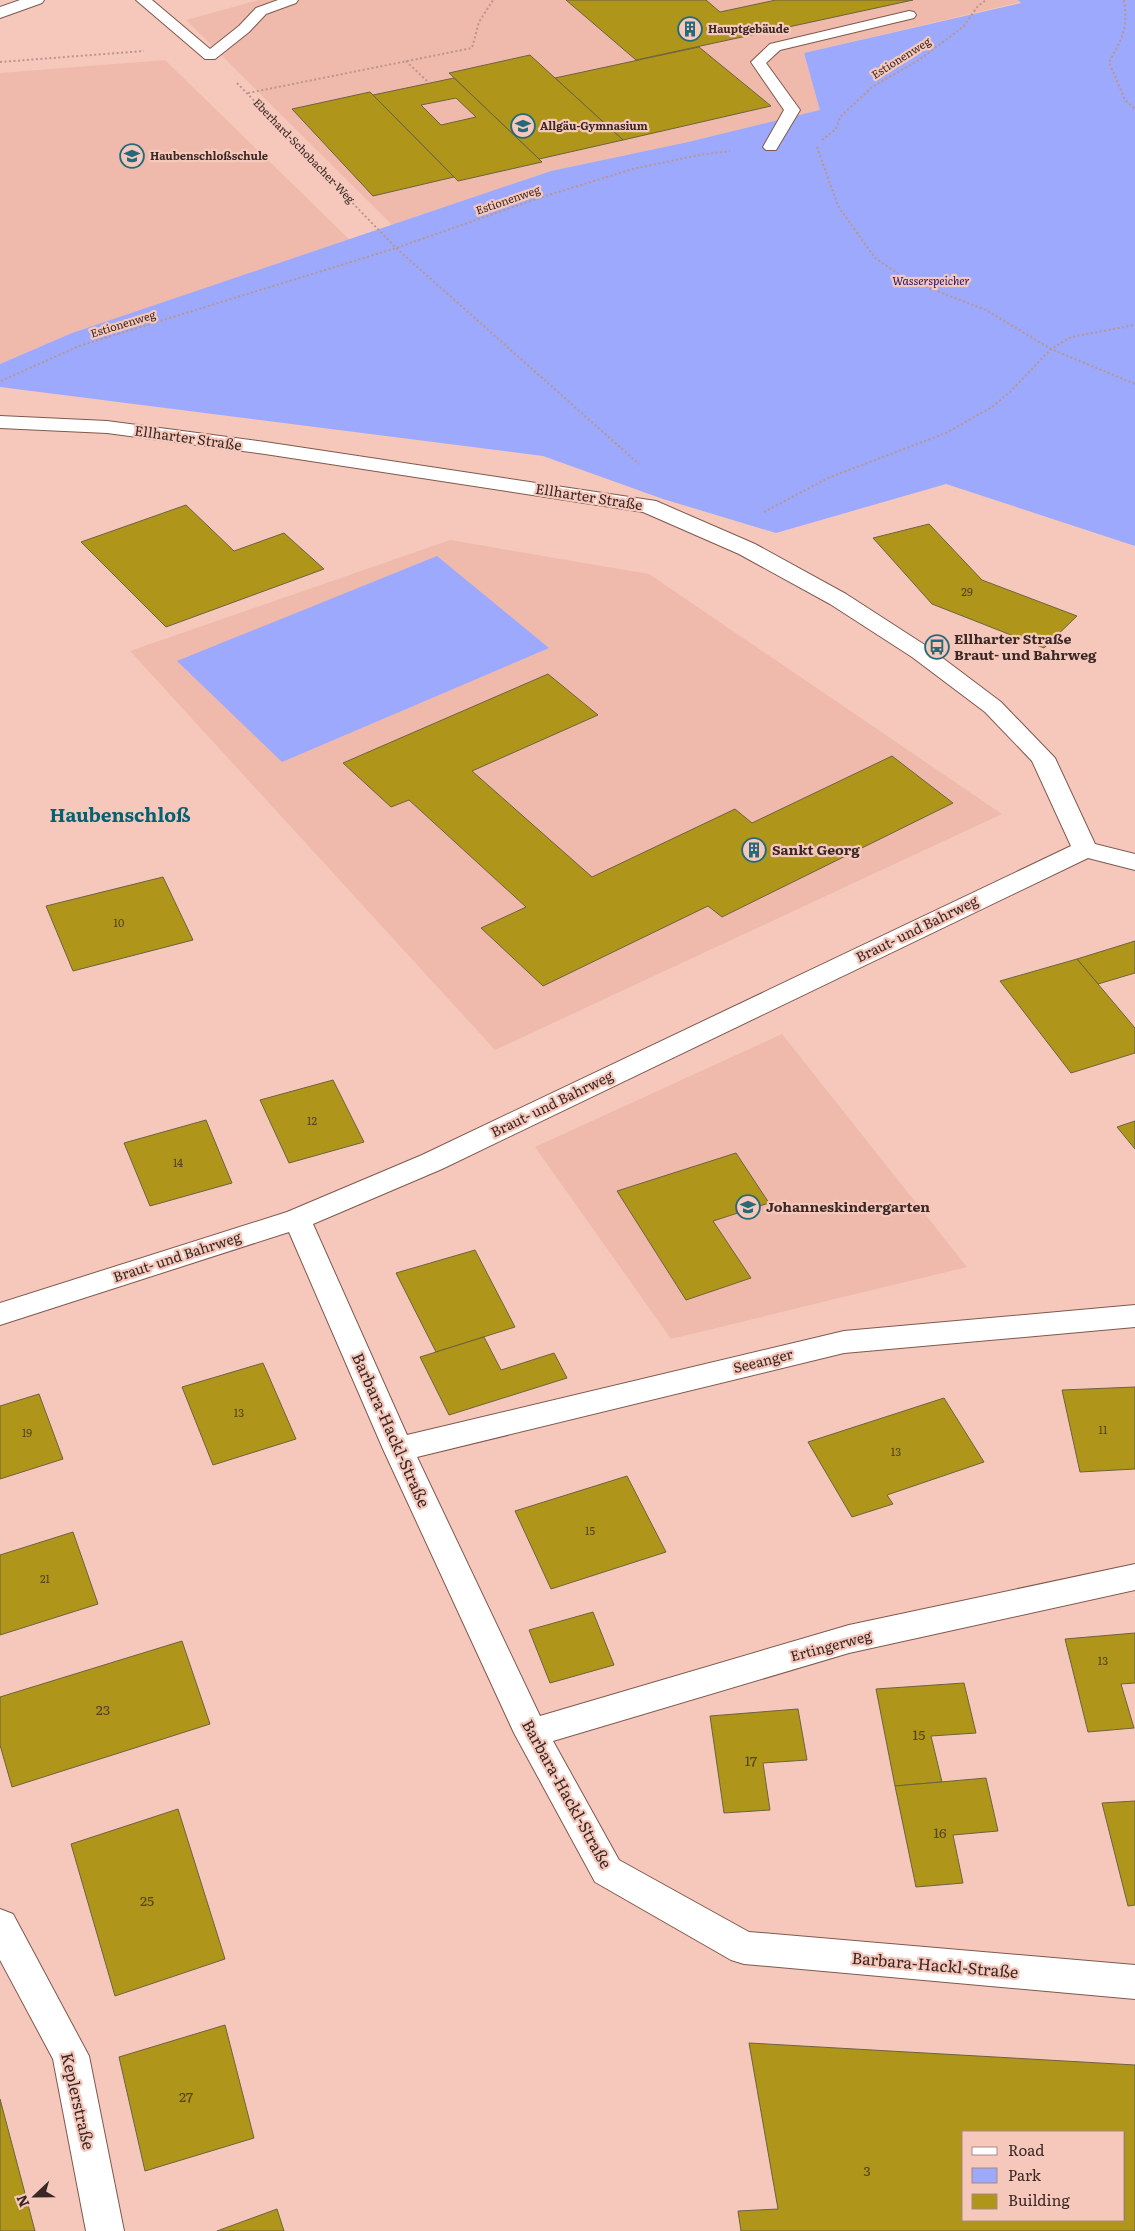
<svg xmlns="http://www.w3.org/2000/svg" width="1135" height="2231" font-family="Literata,serif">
<rect width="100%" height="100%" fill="#f6c8bc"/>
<!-- built -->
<g fill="#efbaac">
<path d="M259,0H1018L1021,2L804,53L821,110L688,142L551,171L392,225L186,20Z"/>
<path d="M165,60L350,240L72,333L0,364V73Z"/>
<path d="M450,540L649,574L1002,814L495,1050L130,651Z"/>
<path d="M782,1034L967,1267L671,1339L535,1147Z"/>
</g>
<!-- green -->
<g fill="#9ca9fd">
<path d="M1018,0H1135V546L946,484L776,533L663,499L543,456L0,387V364L72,333L551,171L688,142L820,110L804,53L1021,3Z"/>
<path d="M437,556L549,648L282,762L177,661Z"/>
</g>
<!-- building -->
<g fill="#af951a" stroke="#6c633e" fill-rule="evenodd">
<path d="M566,0H706L720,12L776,0H913L636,60Z"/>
<path d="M699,47L771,106L623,140L555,78Z"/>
<path d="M530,55L555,78L623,140L539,159L449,73Z"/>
<path d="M454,78L539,159L542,162L458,181L373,95ZM456,98L476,117L441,125L421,105Z"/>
<path d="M370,92L373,95L454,177L373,196L292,109Z"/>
<path d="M186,505L234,551L284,533L324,569L166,627L81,542Z"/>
<path d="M929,524L982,580L1077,616L1044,648L932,604L873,538Z"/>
<path d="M548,674L598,715L472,771L592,877L735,809L752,823L892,756L953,803L722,917L708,906L543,986L481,928L526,907L409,800L391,807L343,763Z"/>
<path d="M163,877L193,940L73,971L46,906Z"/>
<path d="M1135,941V973L1098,984L1077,959Z"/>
<path d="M1077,959L1135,1028V1053L1071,1073L1000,981Z"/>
<path d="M333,1080L364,1142L289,1163L260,1100Z"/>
<path d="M206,1120L232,1183L150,1206L124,1143Z"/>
<path d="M1135,1121V1149L1117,1127Z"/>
<path d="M736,1153L769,1203L713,1221L751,1278L686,1300L617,1191Z"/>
<path d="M475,1250L515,1327L436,1352L396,1273Z"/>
<path d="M484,1337L501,1370L554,1353L567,1378L449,1415L420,1357Z"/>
<path d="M263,1363L296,1439L213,1465L182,1387Z"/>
<path d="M1135,1387V1469L1080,1472L1062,1390Z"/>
<path d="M39,1394L63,1459L0,1479V1406Z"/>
<path d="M944,1398L984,1462L887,1495L893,1504L852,1517L808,1442Z"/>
<path d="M627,1476L666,1552L551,1589L515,1511Z"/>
<path d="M73,1532L98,1604L0,1635V1555Z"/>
<path d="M593,1612L614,1665L550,1683L529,1630Z"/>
<path d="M1135,1633V1683L1121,1684L1134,1728L1088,1732L1065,1639Z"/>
<path d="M182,1641L210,1724L12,1787L0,1745V1697Z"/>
<path d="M964,1683L976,1733L931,1736L942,1782L895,1786L876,1689Z"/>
<path d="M798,1709L807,1760L763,1763L770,1810L724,1813L710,1716Z"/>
<path d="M986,1778L998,1831L953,1835L963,1883L916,1887L895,1786Z"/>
<path d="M1135,1801V1905L1128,1906L1102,1803Z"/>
<path d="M178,1809L225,1959L115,1996L71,1844Z"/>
<path d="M225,2025L254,2138L145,2171L119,2057Z"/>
<path d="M749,2043L1135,2065V2231H741L738,2211L778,2209ZM964,2132H1124V2220H964Z"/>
<path d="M0,2099L35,2231H0Z"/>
<path d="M277,2209L284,2231H217Z"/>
</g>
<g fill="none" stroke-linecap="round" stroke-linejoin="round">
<!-- service casing -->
<g stroke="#7f584d" stroke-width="2">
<g id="service">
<path d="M136,0H152L210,49L239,26L256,8L278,0H298L296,3L266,14L249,32L215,59H205Z"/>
<path d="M909,11L914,12L916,15L914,18L780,50L766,63L800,110L776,150H766L763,147L784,110L751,62L770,44Z"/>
</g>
</g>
<!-- minor casing -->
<g stroke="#7f584d" stroke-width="2">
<g id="minor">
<path d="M20,0H44L42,3L0,18V7Z"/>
<path d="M0,416L107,421L265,442L656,501L755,544L846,594L928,647L1001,702L1055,758L1095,844L1135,854V870L1088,858L442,1169L313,1224L407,1435L844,1331L1135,1305V1327L844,1353L417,1457L540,1716L849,1625L1135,1564V1590L849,1653L553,1741L619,1860L749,1932L1135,1965V1999L744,1964L731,1960L595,1882L514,1733L383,1449L289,1232L0,1325V1303L287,1212L422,1155L1071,846L1032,761L985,712L912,657L830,604L739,554L643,512L265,454L107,433L0,428Z"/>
<path d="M0,1909L13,1914L89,2056L124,2231H86L53,2059L0,1960Z"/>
</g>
</g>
<!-- path -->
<g stroke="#ba958c" stroke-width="2" stroke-dasharray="2 2.5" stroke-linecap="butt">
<path d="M1124,0C1128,29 1123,37 1109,62L1125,100L1135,109"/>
<path d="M406,61L429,83"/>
<path d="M0,62L144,51"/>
<path d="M237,83L396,248L639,464"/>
<path d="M248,93L472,48L479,22L493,0"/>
<path d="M822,140L836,129L840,117L872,87L919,60L963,27L978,6L986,0"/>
<path d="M817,147L838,206L875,258L906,279L986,310L1051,349L1135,384"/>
<path d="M1,381L79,346L396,248L542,197L633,169L699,155L730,151"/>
<path d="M764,512L828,478L946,433L992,407L1010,392L1051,349L1071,337L1135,325"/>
</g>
<!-- service -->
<use href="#service" fill="#fff" fill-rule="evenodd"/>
<!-- minor -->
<use href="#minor" fill="#fff" fill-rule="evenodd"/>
</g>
<!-- icons -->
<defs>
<g id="building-ring" transform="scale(1.25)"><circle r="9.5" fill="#f6c8bc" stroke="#246a7a" stroke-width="1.5"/><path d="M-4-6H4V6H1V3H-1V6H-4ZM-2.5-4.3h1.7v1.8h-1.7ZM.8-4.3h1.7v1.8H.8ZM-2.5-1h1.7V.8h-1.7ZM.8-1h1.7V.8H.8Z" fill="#246a7a"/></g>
<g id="school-ring" transform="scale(1.25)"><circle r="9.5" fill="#f6c8bc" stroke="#246a7a" stroke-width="1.5"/><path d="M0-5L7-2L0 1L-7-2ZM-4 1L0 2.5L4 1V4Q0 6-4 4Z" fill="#246a7a"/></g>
<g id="bus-ring" transform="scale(1.25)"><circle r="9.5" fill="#f6c8bc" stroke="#246a7a" stroke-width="1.5"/><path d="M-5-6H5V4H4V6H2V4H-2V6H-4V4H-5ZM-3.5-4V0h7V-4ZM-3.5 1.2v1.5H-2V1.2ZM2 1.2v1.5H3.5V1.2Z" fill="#246a7a"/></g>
</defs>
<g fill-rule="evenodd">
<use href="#building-ring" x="690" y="29"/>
<use href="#school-ring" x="523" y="126"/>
<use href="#school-ring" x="132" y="156"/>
<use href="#bus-ring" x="937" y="647"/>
<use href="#building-ring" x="754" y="850"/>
<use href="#school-ring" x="748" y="1207"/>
</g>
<g text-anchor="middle" stroke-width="4.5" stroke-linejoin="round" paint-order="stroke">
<!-- far-poi labels -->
<g font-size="11" font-weight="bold" fill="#392824" stroke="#f6c8bc" text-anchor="start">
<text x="708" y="33">Hauptgebäude</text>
<text x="540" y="130">Allgäu-Gymnasium</text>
<text x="150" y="160">Haubenschloßschule</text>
</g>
<!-- far-street labels -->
<g font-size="11" fill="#392824" stroke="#f6c8bc">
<text transform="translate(901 58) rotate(-32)" y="4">Estionenweg</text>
<text transform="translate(304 151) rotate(46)" y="4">Eberhard-Schobacher-Weg</text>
<text transform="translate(508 200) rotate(-19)" y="4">Estionenweg</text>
<text transform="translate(123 324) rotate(-17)" y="4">Estionenweg</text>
</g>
<!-- far-park labels -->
<g font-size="11" font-style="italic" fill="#1e1074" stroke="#f6c8bc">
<text x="931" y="285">Wasserspeicher</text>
</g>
<!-- number labels -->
<g font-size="11" fill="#564322">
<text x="967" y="596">29</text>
<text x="119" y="927">10</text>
<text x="312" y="1125">12</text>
<text x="178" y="1167">14</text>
<text x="239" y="1417">13</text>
<text x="1103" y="1434">11</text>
<text x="27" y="1437">19</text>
<text x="896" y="1456">13</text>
<text x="590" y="1535">15</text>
<text x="45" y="1583">21</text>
<text x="1103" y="1665">13</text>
</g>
<!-- street labels -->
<g font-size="14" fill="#392824" stroke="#f6c8bc">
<text transform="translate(188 438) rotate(8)" y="5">Ellharter Straße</text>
<text transform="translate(589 497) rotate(9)" y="5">Ellharter Straße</text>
<text transform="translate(917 929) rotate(-26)" y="5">Braut- und Bahrweg</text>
<text transform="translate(552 1104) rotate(-26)" y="5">Braut- und Bahrweg</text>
<text transform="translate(177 1257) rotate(-18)" y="5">Braut- und Bahrweg</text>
<text transform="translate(763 1361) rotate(-14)" y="5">Seeanger</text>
<text transform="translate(831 1646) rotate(-15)" y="5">Ertingerweg</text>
</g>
<!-- poi labels -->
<g font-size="14" font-weight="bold" fill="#392824" stroke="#f6c8bc" text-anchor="start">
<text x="954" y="644">Ellharter Straße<tspan x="954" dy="16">Braut- und Bahrweg</tspan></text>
<text x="772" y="855">Sankt Georg</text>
<text x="766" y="1212">Johanneskindergarten</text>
</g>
<!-- near-number labels -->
<g font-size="14" fill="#564322">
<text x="103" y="1715">23</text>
<text x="919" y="1740">15</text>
<text x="751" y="1766">17</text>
<text x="940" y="1838">16</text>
<text x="147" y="1906">25</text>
<text x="186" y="2102">27</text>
<text x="867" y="2176">3</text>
</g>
<!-- near-street labels -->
<g font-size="16" fill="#392824" stroke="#f6c8bc">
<text transform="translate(391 1430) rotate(66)" y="6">Barbara-Hackl-Straße</text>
<text transform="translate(567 1794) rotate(61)" y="6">Barbara-Hackl-Straße</text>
<text transform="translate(935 1965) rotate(5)" y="6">Barbara-Hackl-Straße</text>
<text transform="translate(78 2101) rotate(77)" y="6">Keplerstraße</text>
</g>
<!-- district labels -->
<g font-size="19" font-weight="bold" fill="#026172" stroke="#f6c8bc">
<text x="120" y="822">Haubenschloß</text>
</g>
</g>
<!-- legend -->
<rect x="962" y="2131" width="162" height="90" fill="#f6c8bc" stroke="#aa887f"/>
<rect x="972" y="2147" width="25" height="8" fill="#ffffff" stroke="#aa887f"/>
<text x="1008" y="2156" font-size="15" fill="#392824">Road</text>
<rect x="972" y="2168" width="25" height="15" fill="#9ca9fd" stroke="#aa887f"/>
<text x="1008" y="2181" font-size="15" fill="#392824">Park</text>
<rect x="972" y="2194" width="25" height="15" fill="#af951a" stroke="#aa887f"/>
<text x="1008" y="2206" font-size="15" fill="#392824">Building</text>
<!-- north arrow -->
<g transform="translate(35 2196) rotate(248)" stroke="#f6c8bc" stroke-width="4" paint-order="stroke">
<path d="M0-4L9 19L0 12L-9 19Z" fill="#392824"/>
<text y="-8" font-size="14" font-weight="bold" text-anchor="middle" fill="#392824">N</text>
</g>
</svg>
